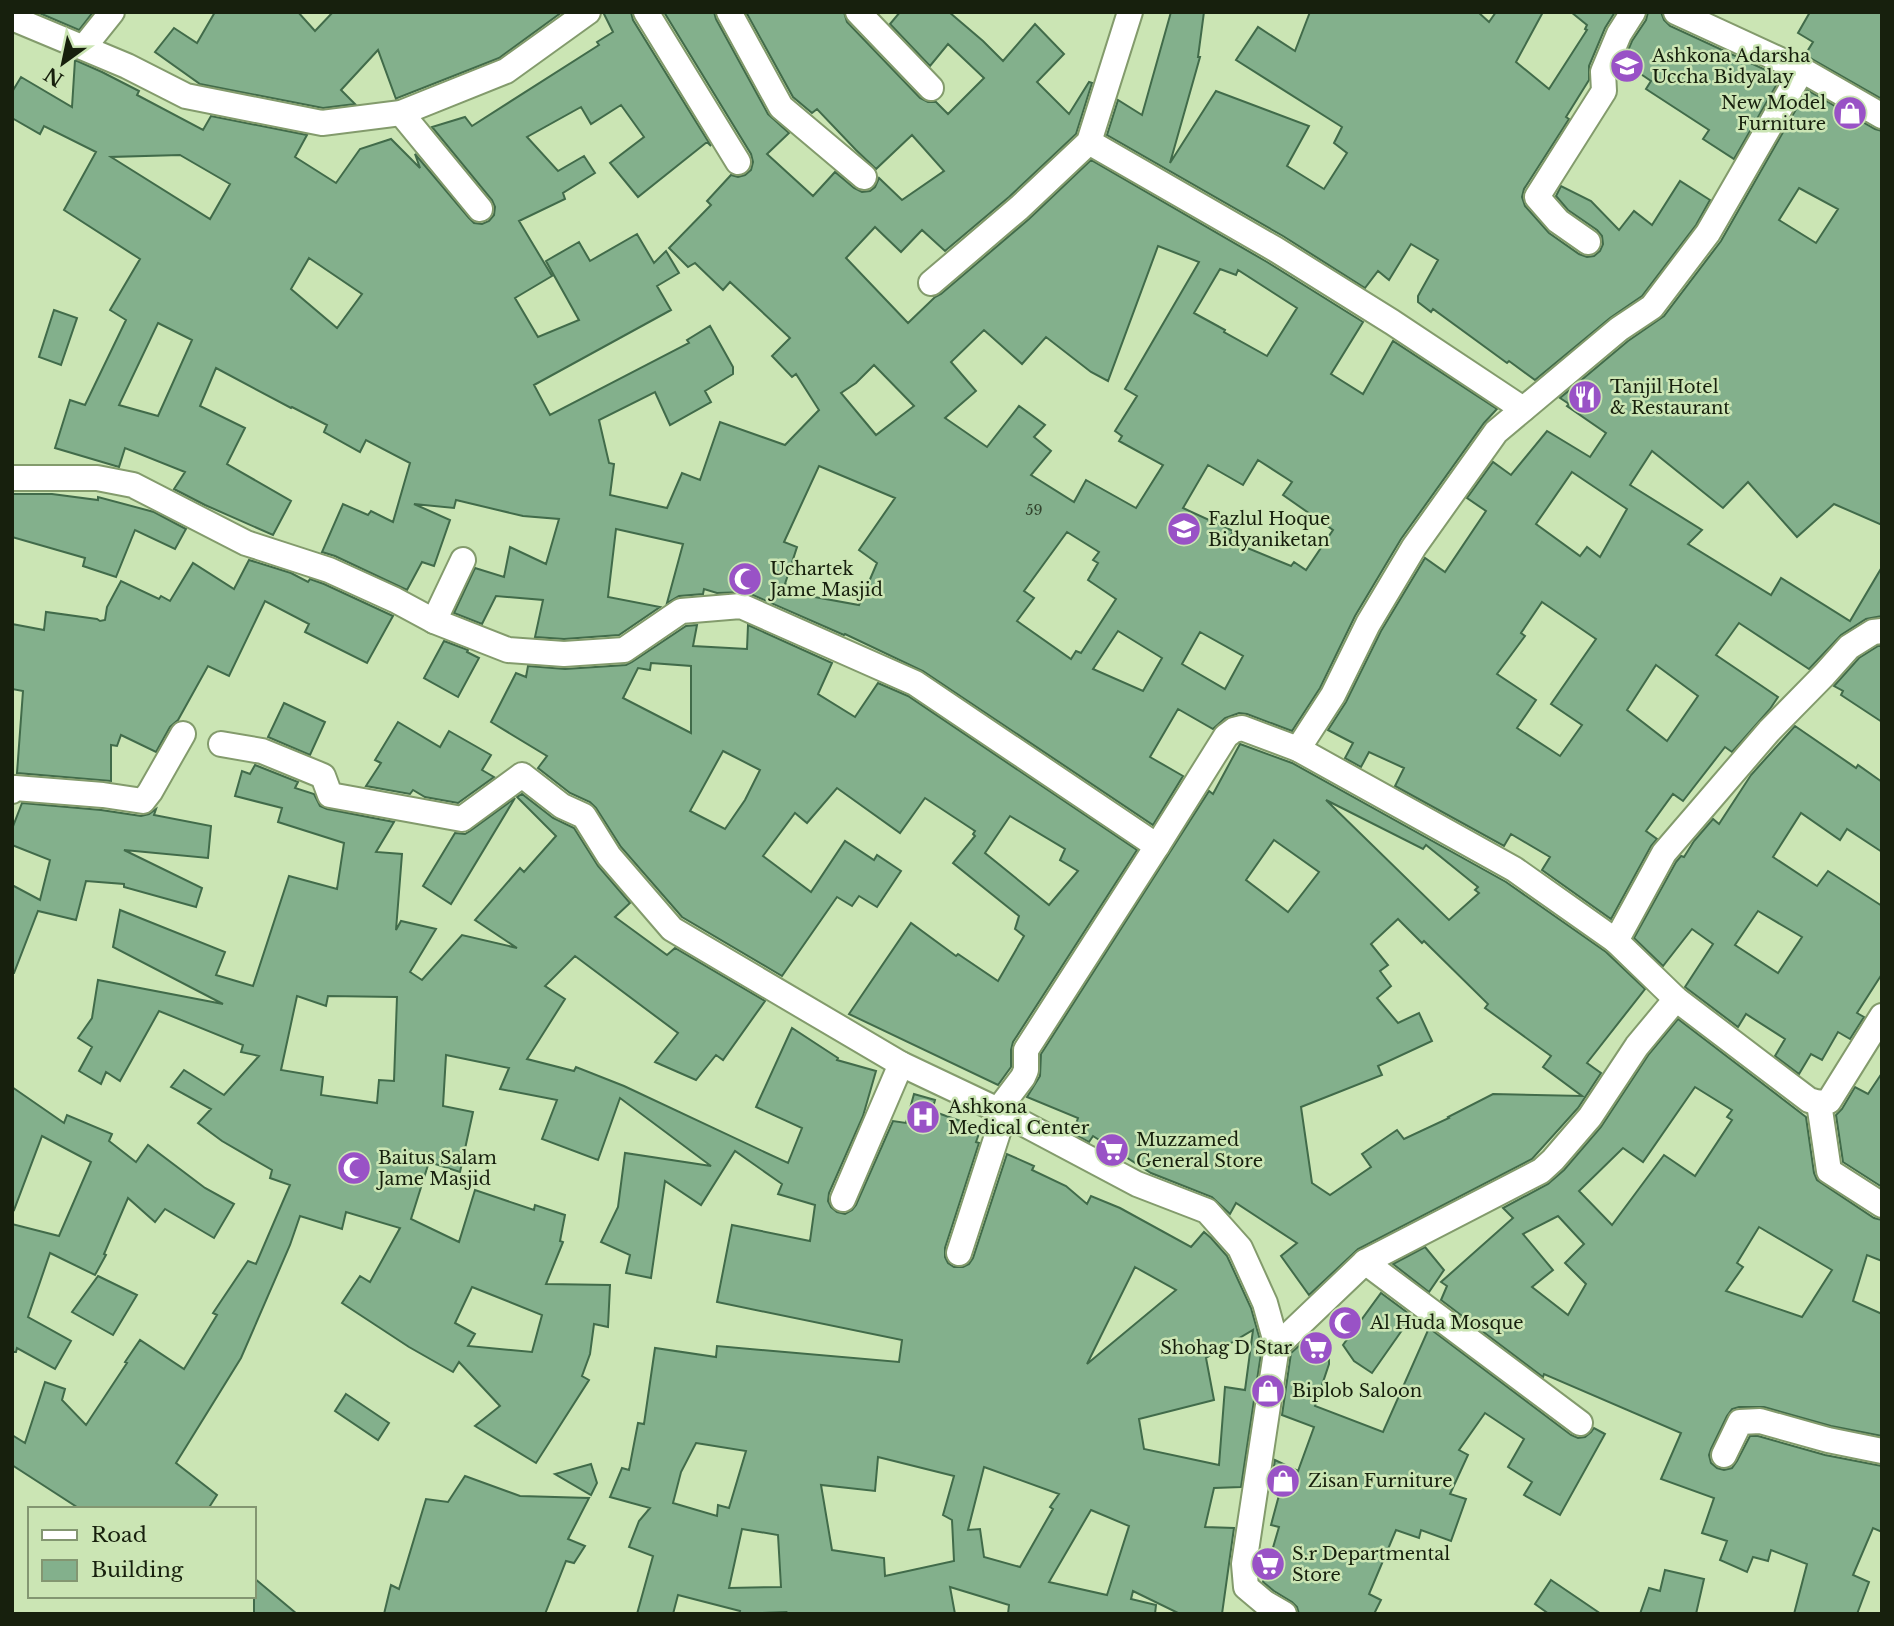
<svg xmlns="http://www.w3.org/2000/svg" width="1894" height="1626" font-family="'Libre Baskerville',serif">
<rect width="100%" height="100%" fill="#cbe5b4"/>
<!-- building -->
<g fill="#83b08c" stroke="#416b4a" stroke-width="2" fill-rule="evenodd">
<path d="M37,12H93L79,30Z"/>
<path d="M215,12H298L315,31L333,12H562L499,58L397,98L396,99L378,50L341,90L355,104L323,108L200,84L155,52L174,28L197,43Z"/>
<path d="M603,12H631L633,20L711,146L707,142L638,197L610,163L644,137L621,105L591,124L581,107L527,137L558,171L584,156L595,173L563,193L565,199L519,221L552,276L515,298L538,337L579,320L546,261L579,242L590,261L637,234L654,263L666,251L679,273L657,286L671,310L534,385L550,415L689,343L687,340L710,326L733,367V374L705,391L711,402L670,425L655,392L599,420L609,463L614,464L610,495L667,508L682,473L700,480L720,422L785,445L819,410L796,374L792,377L772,356L790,338L730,282L723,290L695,263L688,267L669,248L711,205L707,201L731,175L738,177L745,175L751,170L753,162L751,154L664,12H714L716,19L768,114L789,133L767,154L813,196L835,172L854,188L862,192L870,191L875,187L879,178L902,200L944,171L912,135L876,169L856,150L817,109L812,113L793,97L746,12H844L847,22L920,98L928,102H936L948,114L984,78L948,44L930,66L890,24L900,12H949L983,41L1003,61L1035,24L1064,54L1037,82L1069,114L1089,82L1092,83L1076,134L1009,197L945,251L922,230L901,252L875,227L846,258L908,323L935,297L941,294L1029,219L1091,160L1267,262L1363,322L1331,374L1363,394L1393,341L1497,409L1484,423L1401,539L1355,616L1320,688L1292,731L1247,714L1239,713L1225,718L1213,729L1178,709L1150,757L1183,776L1153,825L923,671L845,634L844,635L746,592L717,593L704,589L703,594L679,596L667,603L683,544L616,529L608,597L660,607L619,635L564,639L535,637L543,600L496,596L482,624L454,613L475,568L504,577L510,547L546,564L559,519L523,516L456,500L454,508L414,504L450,520L434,566L422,562L407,590L335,556L322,552L343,504L368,515L371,511L393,522L410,463L366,440L360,452L324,432L327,425L292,407L291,408L216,368L200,406L245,428L227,464L291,501L273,535L205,505L174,489L185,472L125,448L119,467L55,448L70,400L85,405L126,320L110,310L140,259L64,210L96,152L44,126L40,134L12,118V92L21,77L72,107L75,60L102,72L139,91L137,95L203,130L211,116L307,135L295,157L336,183L360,149L391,139L420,168L415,154L469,218L474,223L482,224L489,221L494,215L495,207L492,200L432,127L465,117L472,126L599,45L597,42L613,32ZM180,155L230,184L210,219L111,157ZM1158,246L1199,262L1125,389L1137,396L1115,431L1122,436L1119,441L1163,465L1136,508L1086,480L1074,502L1031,475L1051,451L1034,437L1045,425L1019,406L987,447L945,418L976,391L951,362L984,330L1022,364L1046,337L1091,372L1108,381ZM309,258L362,294L337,328L291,289ZM1220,269L1236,275L1238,270L1297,308L1267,356L1224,332L1225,330L1194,313ZM158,323L192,340L158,416L119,405ZM874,365L914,406L876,435L841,393L856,383ZM1258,460L1292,482L1283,495L1333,530L1306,570L1294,562L1291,566L1228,540L1233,531L1183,508L1208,465L1243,485ZM819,466L895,498L859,550L877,563L859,605L787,592L789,586L785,584L797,547L784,542ZM1067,532L1099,552L1093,560L1098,563L1088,580L1116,599L1081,653L1076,651L1071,659L1017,621L1034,598L1024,591ZM1118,631L1162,658L1143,691L1093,669ZM1200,632L1243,656L1225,689L1182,664Z"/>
<path d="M1171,12H1204L1198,57H1200L1170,163L1216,91L1309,126L1287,166L1324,189L1347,153L1334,143L1342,127L1236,60L1258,27L1295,51L1310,12H1478L1489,22L1496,12H1543L1516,62L1549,89L1587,30L1585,29L1587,25L1571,12H1615L1605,28L1589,66V80L1566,117L1569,119L1524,189L1522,197L1525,206L1549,233L1579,254L1587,257L1594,256L1600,251L1603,244L1602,236L1597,230L1568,210L1556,196L1561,186L1591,201L1619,230L1634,211L1652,225L1680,181L1710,200L1696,225L1642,296L1610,318L1535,380L1509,361L1507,363L1433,309L1431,312L1418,302V296L1438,260L1411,244L1389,280L1378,271L1365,288L1283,236L1107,135L1118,100L1142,115Z"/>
<path d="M1648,12H1661L1664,20L1670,26L1781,77L1734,159L1703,139L1709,130L1646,89L1651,81L1623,62L1632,41L1646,20Z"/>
<path d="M1810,12H1882V99L1805,55L1813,42L1798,33Z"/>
<path d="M1807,90L1875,129L1882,131V525L1834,504L1797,537L1748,482L1723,508L1652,451L1630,485L1702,530L1688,544L1771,595L1781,578L1850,621L1882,567V616L1866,619L1841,635L1809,669L1739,623L1716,655L1778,697L1770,709L1732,752L1725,747L1683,801L1673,794L1646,831L1657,839L1651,846L1611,919L1542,870L1550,857L1511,834L1504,846L1395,786L1404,768L1369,752L1361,767L1345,758L1353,743L1328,730L1346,702L1381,631L1425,558L1445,572L1486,511L1467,498L1493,462L1511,475L1547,431L1590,457L1606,433L1567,406L1569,404L1560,398L1628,341L1664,316L1721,241ZM1799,188L1838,209L1816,243L1779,220ZM1572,472L1627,509L1600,557L1587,547L1580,556L1536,524ZM1542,602L1596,639L1551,704L1582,725L1560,756L1517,728L1536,700L1497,674L1525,636L1521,633ZM1656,665L1698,696L1667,741L1627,710Z"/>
<path d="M54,310L77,318L61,365L39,357Z"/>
<path d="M12,494H52L98,500V497L154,512L186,529L175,549L135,530L116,577L83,566L85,558L12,537Z"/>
<path d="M249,560L291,573L308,582L310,579L324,584L393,616L367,663L305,632L309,624L265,601L229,676L208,666L178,720L170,727L156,752L121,735L117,746L111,745V781L17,773L23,691L12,689V624L44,630L46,612L97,619L100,621L105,620L107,607L121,581L159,599L161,596L170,601L193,563L234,589Z"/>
<path d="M697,625L693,646L747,649L748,625L832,663L818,694L855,717L878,683L908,696L1137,850L1013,1042L1011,1050V1067L998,1085L849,1014L911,923L956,956L958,954L998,981L1024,936L1015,929L1019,916L953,863L975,836L973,834L975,831L925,798L900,833L837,788L807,823L795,813L763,856L811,892L845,841L874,860L877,855L901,871L877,907L859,896L852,906L837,897L782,976L682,917L621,847L596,808L590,802L570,793L538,768L547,756L491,722L516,673L526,677L528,666L565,669L626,665L632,662L686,626ZM651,663L691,666V733L623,698L638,668L650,670ZM723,751L760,770L745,800L725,829L690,811ZM1010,816L1065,849L1060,860L1078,871L1049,905L985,853Z"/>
<path d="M444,641L468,650L467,652L479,658L458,697L424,678Z"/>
<path d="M1878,646H1882V722L1841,695L1843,691L1834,686L1859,658Z"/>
<path d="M284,703L325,722L310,755L268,737Z"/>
<path d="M398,722L440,747L449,731L491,755L482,770L494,777L458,803L425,797L413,790L410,794L366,786L381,763L375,760Z"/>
<path d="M1795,726L1856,768L1858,765L1882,782V852L1847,829L1840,840L1801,813L1773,857L1817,886L1828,871L1882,906V974L1857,1013L1864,1017L1850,1039L1838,1032L1822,1060L1811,1054L1799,1074L1775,1056L1785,1039L1746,1014L1738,1027L1685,987L1713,944L1692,929L1663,966L1634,938L1676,862L1681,856L1684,857L1694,841L1713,819L1719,824L1751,775ZM1758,911L1802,937L1778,973L1735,945Z"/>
<path d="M1240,744L1292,763L1506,882L1606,952L1645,989L1587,1063L1601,1073L1578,1108L1532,1159L1358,1249L1309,1295L1281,1256L1297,1243L1236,1203L1230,1214L1212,1197L1151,1173L1093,1136L1089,1142L1073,1133L1078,1118L1027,1097L1040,1076L1041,1054L1209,791L1213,794ZM1326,800L1423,849L1426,845L1478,887L1475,890L1479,893L1449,920ZM1274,840L1319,872L1288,912L1246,880ZM1398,919L1422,943L1424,941L1488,1004L1485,1008L1551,1056L1543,1067L1582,1096L1493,1094L1448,1117L1449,1118L1404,1139L1397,1130L1362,1154L1371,1167L1330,1195L1312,1183L1301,1107L1382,1075L1378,1066L1432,1041L1419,1013L1398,1023L1377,998L1391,986L1380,971L1388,965L1371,944Z"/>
<path d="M255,765L298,782L295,788L314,794L320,806L327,809L394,822L376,852L402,854L396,930L401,921L436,929L410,972L422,980L462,935L517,948L475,920L520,868L524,872L556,836L517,797L522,794L553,818L574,828L598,866L630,903L615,917L667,955L675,948L765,1001L723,1060L716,1055L696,1080L655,1062L678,1033L575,956L545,986L565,999L527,1059L574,1071L576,1067L624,1086L788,1163L802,1128L756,1107L792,1028L838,1058L837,1060L876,1071L863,1116L829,1193L828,1201L831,1207L837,1212L845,1214L852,1210L856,1205L893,1121L906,1123L914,1094L935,1100L932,1111L981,1128L976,1142L979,1143L945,1248V1257L948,1263L954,1267H963L969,1264L973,1258L1007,1154L1034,1166L1032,1170L1066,1186L1087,1204L1091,1196L1120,1208L1191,1247L1204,1232L1211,1238L1227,1256L1251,1308L1262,1347L1241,1487L1214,1488L1205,1527L1234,1528L1222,1614H1180L1133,1591L1131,1599L1156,1605L1155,1614H1008L1009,1605L950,1587L955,1614H785L786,1612L739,1614L740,1611L678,1595L673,1614H637L653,1556L629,1547L639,1521L650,1508L610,1497L622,1468L629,1470L638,1423L644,1424L655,1348L716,1357L717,1346L899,1362L902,1340L717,1302L732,1225L810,1241L815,1205L778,1194L782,1184L735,1151L701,1205L665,1181L651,1278L626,1273L630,1255L601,1242L618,1207L625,1153L711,1166L620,1098L598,1160L542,1139L557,1100L500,1089L509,1068L446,1055L443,1106L473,1112L460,1172L429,1162L411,1219L459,1242L475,1190L534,1210L535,1205L565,1215L560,1241L563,1242L546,1284L610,1285L608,1327L594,1324L590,1354L582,1376L589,1380L536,1463L475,1426L500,1406L459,1362L453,1372L409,1347L342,1303L360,1276L370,1282L400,1228L346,1212L342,1229L300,1216L290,1245L241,1358L176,1463L217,1495L208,1509H80L12,1465V1435L25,1443L45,1382L65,1389L62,1400L86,1425L127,1363L125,1362L140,1340L184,1369L217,1315L213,1313L248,1261L256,1264L290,1185L270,1178L272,1170L222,1141L198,1123L211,1109L171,1087L184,1070L224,1095L259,1056L241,1052L243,1045L159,1011L120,1081L106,1072L101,1084L79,1071L92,1047L78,1038L92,1018L98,980L223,1004L113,947L120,910L225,952L216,975L253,986L289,876L337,889L344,843L278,822L282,808L235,796L242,771L250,774ZM297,996L326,1006L328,996L397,997L394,1081L379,1080L377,1103L321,1095L323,1077L281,1070ZM1135,1267L1176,1290L1087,1364ZM472,1287L542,1315L532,1352L468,1346L475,1334L455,1323ZM1253,1330L1245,1390L1225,1387L1219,1465L1144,1449L1139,1419L1214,1400L1206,1358ZM696,1443L746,1451L729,1508L718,1505L717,1516L673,1503L681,1472ZM878,1457L954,1476L943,1515L952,1520L954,1561L885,1576L884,1558L832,1550L821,1485L875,1491ZM984,1467L1059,1494L1050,1507L1053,1509L1020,1567L984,1557L980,1529L968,1530ZM1091,1510L1129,1526L1107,1595L1049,1582ZM742,1529L778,1535L781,1587L729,1588Z"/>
<path d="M515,798L451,904L423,886L455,833L465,834L470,831Z"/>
<path d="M22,803L101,810L141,816L149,814L156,809L154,815L211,826L208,858L124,850L202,888L196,907L124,887V884L86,881L76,920L38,911L14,973H12V885L40,900L50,860L12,845V829Z"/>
<path d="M1678,1019L1806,1117L1814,1173L1817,1180L1874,1218L1882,1220V1261L1867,1255L1853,1301L1882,1314V1436L1831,1426L1764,1407H1739L1732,1409L1727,1416L1711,1449L1709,1455L1711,1463L1717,1468L1724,1470L1732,1468L1737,1461L1750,1436H1758L1825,1455L1882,1466V1532L1873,1528L1853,1575L1869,1582L1857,1614H1794L1807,1564L1771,1550L1768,1561L1753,1557L1747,1572L1720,1560L1727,1541L1702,1533L1714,1498L1661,1479L1681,1433L1544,1374L1543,1377L1441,1300L1447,1286L1441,1282L1513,1218L1503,1208L1548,1184L1564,1170L1601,1127L1649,1054ZM1695,1087L1732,1110L1727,1117L1732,1120L1695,1176L1664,1155L1612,1225L1579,1191L1623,1148L1643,1162ZM1558,1216L1584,1244L1565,1263L1586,1284L1568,1315L1532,1287L1553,1270L1523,1234ZM1759,1227L1832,1270L1802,1317L1726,1291L1743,1267L1737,1263Z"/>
<path d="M1882,1073V1187L1843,1162L1836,1115L1842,1109L1855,1087L1868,1094Z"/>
<path d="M12,1087L64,1123L67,1115L112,1134L109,1141L136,1162L148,1145L205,1188L234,1204L214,1238L165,1209L155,1222L128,1198L104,1254L106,1255L95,1275L50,1253L28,1317L71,1341L55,1369L17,1348L16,1352H12V1224L59,1236L91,1162L42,1136L14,1210L12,1209Z"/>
<path d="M1425,1247L1444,1270L1429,1292L1393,1264Z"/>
<path d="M98,1276L137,1295L113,1335L72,1312Z"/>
<path d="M1381,1293L1412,1316L1372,1373L1354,1361L1343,1345Z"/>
<path d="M1429,1328L1571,1435L1578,1438L1585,1437L1591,1432L1594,1428L1605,1434L1560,1515L1524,1495L1532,1482L1508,1467L1524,1439L1485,1413L1459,1450L1468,1455L1450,1494L1466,1499L1451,1541L1421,1530L1419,1538L1396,1530L1369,1594L1381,1600L1374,1614H1299L1297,1607L1292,1602L1274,1591L1263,1582L1279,1527L1271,1525L1282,1484H1271L1275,1460L1298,1471L1314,1427L1282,1415L1291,1353L1300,1345H1305L1329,1357V1364L1315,1406L1383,1432Z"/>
<path d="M346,1394L389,1423L378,1440L335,1411Z"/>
<path d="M591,1464L597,1483L591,1495L555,1474Z"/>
<path d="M465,1476L520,1496L589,1498L568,1539L585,1546L574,1563L566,1561L545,1614H384L391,1585L399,1589L426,1499L448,1502Z"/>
<path d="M1665,1570L1704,1579L1696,1614H1640L1649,1588L1660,1591Z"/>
<path d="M254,1578L297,1614H254Z"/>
<path d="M1551,1580L1601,1614H1549L1535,1604Z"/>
</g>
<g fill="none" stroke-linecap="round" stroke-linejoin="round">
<!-- street casing -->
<g stroke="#839b6c" stroke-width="28">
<g id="street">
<path d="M646,12L738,162"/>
<path d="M729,12L781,107L864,177"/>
<path d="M858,12L931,88"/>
<path d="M1676,12L1802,70L1882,116"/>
<path d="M12,18L127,66L186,96L322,123L401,113L506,71L588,12"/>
<path d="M84,47L112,12"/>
<path d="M401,113L480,209"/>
<path d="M1089,142L1275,249L1392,322L1523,409"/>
<path d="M1588,242L1558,221L1537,197L1604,91L1603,72L1619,34L1633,12"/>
<path d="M931,283L1019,208L1089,142L1130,12"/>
<path d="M12,478H97L133,485L246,543L329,570L395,600L434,621L508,650L564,654L624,650L681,611L741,606L915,683L1157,846L1226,736L1234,730L1242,728L1298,749L1514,869L1616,941L1676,999L1809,1100L1819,1103"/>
<path d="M434,621L463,560"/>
<path d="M221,744L262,751L323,776L330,795L462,819L522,775L562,806L584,816L609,856L672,929L901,1064L998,1110L1137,1184L1207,1211L1240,1248L1265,1303L1277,1346L1244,1564L1246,1587L1265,1603L1284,1614"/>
<path d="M1298,749L1333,695L1368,624L1414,547L1496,432L1619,329L1652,307L1708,233L1802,70"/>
<path d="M12,791L15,788L103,795L143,801L150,792L183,734"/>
<path d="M1616,941L1664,853L1769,731L1824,675L1849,647L1873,632L1882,631"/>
<path d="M1819,1103L1829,1171L1882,1205"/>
<path d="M1819,1103L1829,1101L1882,1016"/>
<path d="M998,1110L1023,1077L1026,1070V1050L1157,846"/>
<path d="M843,1199L901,1064"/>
<path d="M959,1253L1004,1114"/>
<path d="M1365,1262L1580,1423"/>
<path d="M1277,1346L1365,1262L1541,1171L1553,1160L1590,1117L1637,1046L1676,999"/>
<path d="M1724,1455L1740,1422L1760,1421L1828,1440L1882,1451"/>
</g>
</g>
<!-- street -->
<use href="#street" stroke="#fff" stroke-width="24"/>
</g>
<!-- icons -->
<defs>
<g id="school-disc" transform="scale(1.75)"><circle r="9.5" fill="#9952c6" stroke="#cbe5b4"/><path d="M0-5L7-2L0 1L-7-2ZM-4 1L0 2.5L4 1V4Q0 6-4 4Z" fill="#fff"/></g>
<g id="shop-disc" transform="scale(1.75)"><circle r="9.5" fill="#9952c6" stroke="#cbe5b4"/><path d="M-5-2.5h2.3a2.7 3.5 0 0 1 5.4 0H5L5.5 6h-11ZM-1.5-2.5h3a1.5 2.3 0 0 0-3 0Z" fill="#fff"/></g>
<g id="restaurant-disc" transform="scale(1.75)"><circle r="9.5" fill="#9952c6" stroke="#cbe5b4"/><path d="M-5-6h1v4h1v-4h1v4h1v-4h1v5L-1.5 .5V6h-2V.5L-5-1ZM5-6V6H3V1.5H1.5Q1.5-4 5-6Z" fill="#fff"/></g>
<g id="mosque-disc" transform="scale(1.75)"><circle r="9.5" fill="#9952c6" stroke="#cbe5b4"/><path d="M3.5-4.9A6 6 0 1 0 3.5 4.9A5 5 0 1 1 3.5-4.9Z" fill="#fff"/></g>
<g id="hospital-disc" transform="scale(1.75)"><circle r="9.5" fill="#9952c6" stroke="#cbe5b4"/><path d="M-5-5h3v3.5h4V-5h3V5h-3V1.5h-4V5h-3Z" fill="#fff"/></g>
<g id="supermarket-disc" transform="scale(1.75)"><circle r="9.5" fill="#9952c6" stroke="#cbe5b4"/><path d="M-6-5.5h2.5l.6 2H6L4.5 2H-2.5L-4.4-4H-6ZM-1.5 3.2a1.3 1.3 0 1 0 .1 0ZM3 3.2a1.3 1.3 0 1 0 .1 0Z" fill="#fff"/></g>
</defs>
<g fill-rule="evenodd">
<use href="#school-disc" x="1627" y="66"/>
<use href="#shop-disc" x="1850" y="113"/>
<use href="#restaurant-disc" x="1585" y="397"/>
<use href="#school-disc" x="1184" y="529"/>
<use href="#mosque-disc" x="745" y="579"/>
<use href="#hospital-disc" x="923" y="1117"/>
<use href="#supermarket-disc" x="1112" y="1150"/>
<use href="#mosque-disc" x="354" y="1168"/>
<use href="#mosque-disc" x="1345" y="1323"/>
<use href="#supermarket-disc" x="1316" y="1348"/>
<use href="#shop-disc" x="1268" y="1391"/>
<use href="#shop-disc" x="1283" y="1481"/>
<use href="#supermarket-disc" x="1268" y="1564"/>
</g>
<g text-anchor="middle" stroke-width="5" stroke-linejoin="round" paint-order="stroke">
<!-- number labels -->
<g font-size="14" fill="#32442d">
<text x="1034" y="515">59</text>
</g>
<!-- poi labels -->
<g font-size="18" fill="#17200d" stroke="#cbe5b4" text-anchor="start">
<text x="1652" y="62">Ashkona Adarsha<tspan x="1652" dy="21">Uccha Bidyalay</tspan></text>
<text x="1826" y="109" text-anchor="end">New Model<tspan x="1826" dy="21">Furniture</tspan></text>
<text x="1610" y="393">Tanjil Hotel<tspan x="1610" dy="21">&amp; Restaurant</tspan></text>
<text x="1208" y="525">Fazlul Hoque<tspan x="1208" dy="21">Bidyaniketan</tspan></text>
<text x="770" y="575">Uchartek<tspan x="770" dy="21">Jame Masjid</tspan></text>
<text x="948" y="1113">Ashkona<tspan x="948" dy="21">Medical Center</tspan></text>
<text x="1136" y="1146">Muzzamed<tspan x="1136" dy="21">General Store</tspan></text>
<text x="378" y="1164">Baitus Salam<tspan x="378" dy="21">Jame Masjid</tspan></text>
<text x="1370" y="1329">Al Huda Mosque</text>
<text x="1292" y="1354" text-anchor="end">Shohag D Star</text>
<text x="1292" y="1397">Biplob Saloon</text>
<text x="1308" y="1487">Zisan Furniture</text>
<text x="1292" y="1560">S.r Departmental<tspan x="1292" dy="21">Store</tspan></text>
</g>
</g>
<!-- border -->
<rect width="1894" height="1626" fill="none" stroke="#17200d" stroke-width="28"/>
<!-- legend -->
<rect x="28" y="1507" width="228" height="91" fill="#cbe5b4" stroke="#839671" stroke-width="2"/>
<rect x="42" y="1530" width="35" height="10" fill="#ffffff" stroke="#839671" stroke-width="2"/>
<text x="91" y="1542" font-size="21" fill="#17200d">Road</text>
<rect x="42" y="1560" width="35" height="21" fill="#83b08c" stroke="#839671" stroke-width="2"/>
<text x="91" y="1577" font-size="21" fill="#17200d">Building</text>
<!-- north arrow -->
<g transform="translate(63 63) rotate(213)" stroke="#cbe5b4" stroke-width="5" paint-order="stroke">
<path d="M0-5L12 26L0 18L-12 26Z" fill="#17200d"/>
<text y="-10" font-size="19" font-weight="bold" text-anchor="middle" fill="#17200d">N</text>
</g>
</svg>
